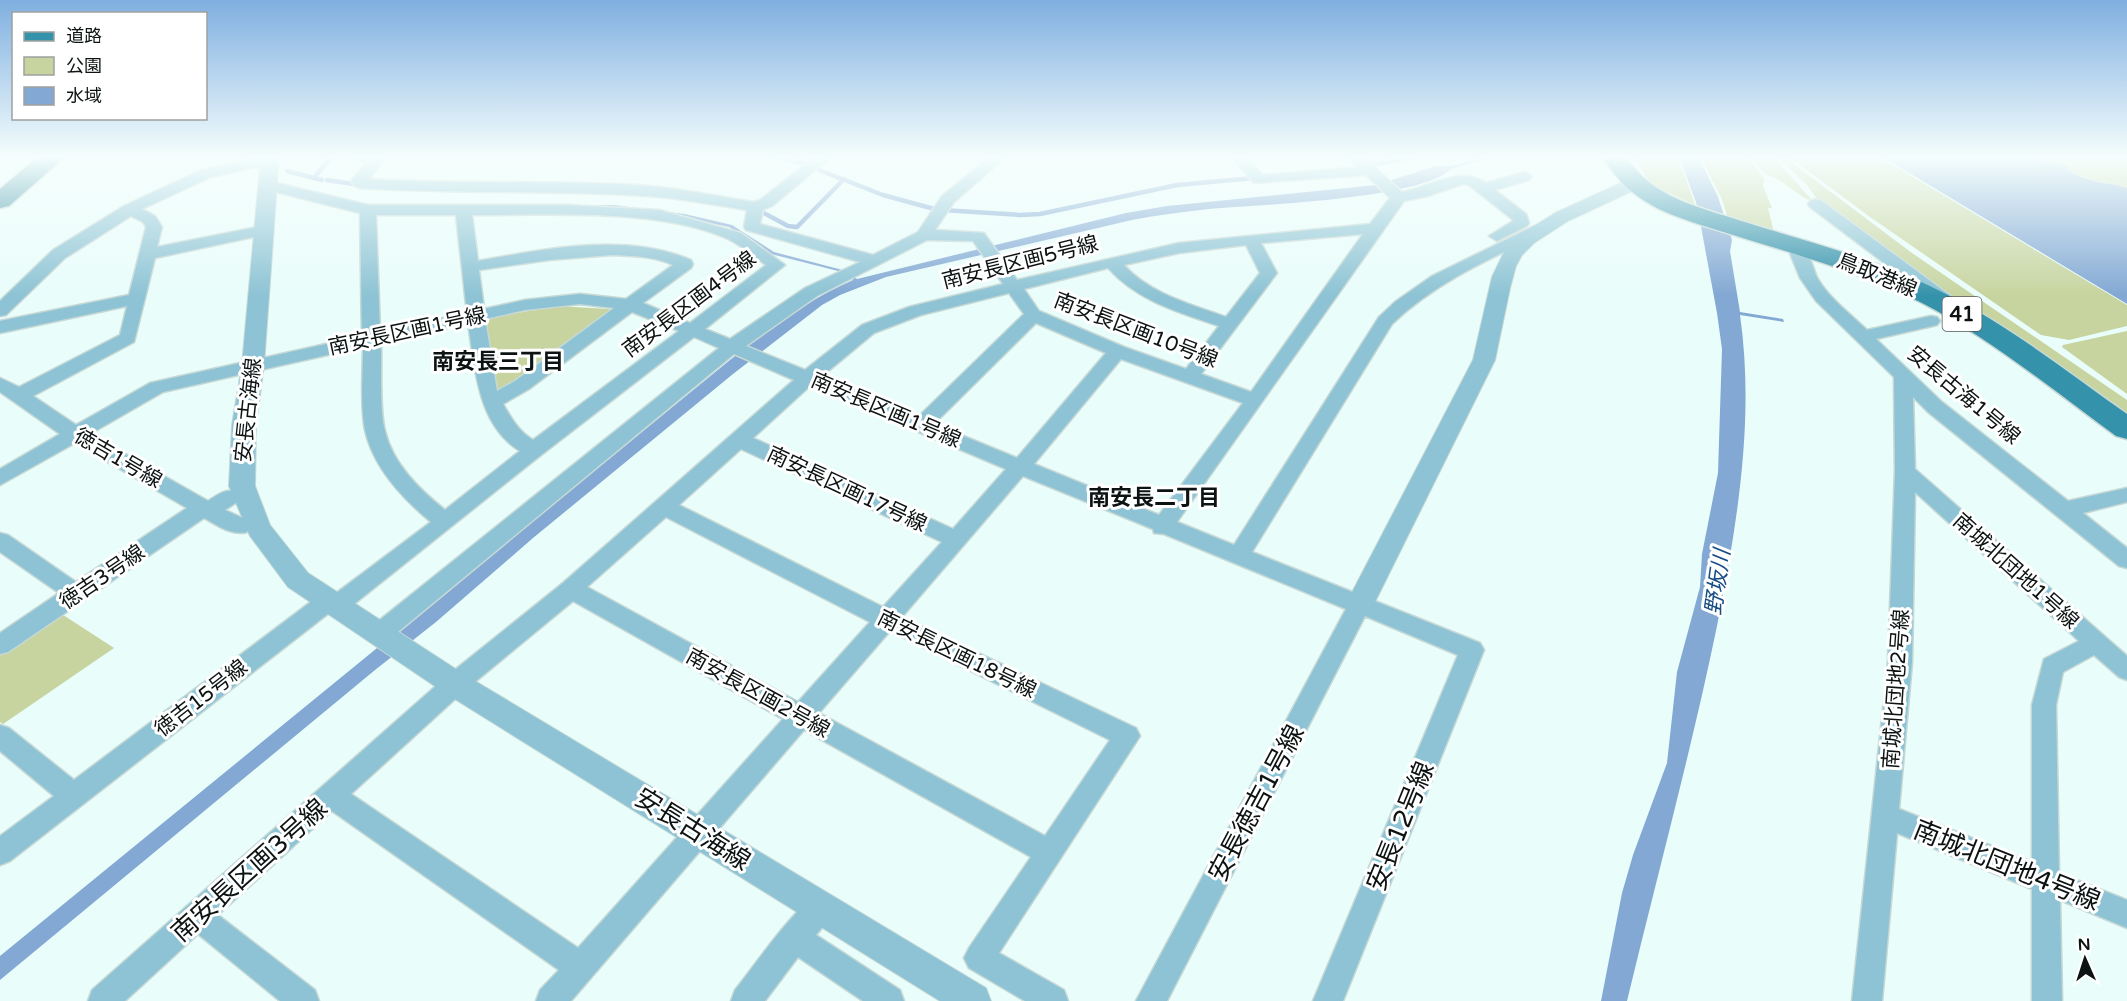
<svg xmlns="http://www.w3.org/2000/svg" width="2127" height="1001" font-family="'Varela Round','Noto Sans JP',sans-serif">
<rect width="100%" height="100%" fill="#e9fdfa"/>
<!-- green -->
<g fill="#c7d49f">
<path d="M1633,156H1678L1695,205L1650,184Z"/>
<path d="M1700,156H1772L1813,201L1804,198L1781,181L1764,173L1752,158H1749L1764,179L1763,186L1772,208H1768L1774,233L1728,218L1721,197Z"/>
<path d="M1777,156H1878L2127,305V326L2069,340L2041,335L1870,217L1792,159H1787L1912,253L2127,400V420L1819,201L1806,184Z"/>
<path d="M2018,156H2127V188C2106,182 2088,181 2069,171L2067,168L2069,167L2065,165Z"/>
<path d="M557,306L609,309L613,314L502,392L496,393L485,323L493,317Z"/>
<path d="M2127,331V394L2062,347L2063,345Z"/>
<path d="M57,611L114,648L3,724L0,722V649Z"/>
</g>
<!-- water -->
<g fill="#82a8d3">
<path d="M1488,156H1496L1451,169C1422,199 1256,205 1209,209C1183,212 1158,215 1132,220L886,277L840,295L822,305L733,374L533,538L436,622L375,670L0,980V956L730,360C769,329 807,300 853,280L852,276L857,279L1126,213L1167,206L1376,185L1436,166H1451Z"/>
<path d="M1679,156H1698L1718,197L1732,240L1730,251L1740,312L1783,319L1784,322L1740,315C1755,419 1737,525 1717,626C1691,752 1657,876 1627,1001H1601L1622,893L1633,855L1667,763L1677,672L1700,587L1702,554L1718,473L1722,349L1717,313L1697,205Z"/>
<path d="M1881,156H2018L2065,165L2070,168H2067L2069,171C2088,182 2106,182 2127,188V304Z"/>
<path d="M282,184L372,205H614L685,214L732,225L774,252L850,272L846,273L771,254L729,227L646,210L576,206H371L282,186Z"/>
</g>
<g fill="none" stroke-linecap="round" stroke-linejoin="round">
<!-- stream -->
<g stroke="#82a8d3" stroke-width="4.5">
<path d="M772,156L809,165"/>
<path d="M1371,165L1418,156"/>
<path d="M814,168L883,195L938,210"/>
<path d="M287,171L322,180"/>
<path d="M314,178L332,156"/>
<path d="M327,180L354,184"/>
<path d="M943,210L1020,215L1040,214L1177,185L1254,178"/>
<path d="M760,211L788,226L797,227L844,179"/>
</g>
<!-- minor casing -->
<g stroke="#c6d8d5" stroke-width="3">
<g id="minor">
<path d="M267,156L275,157L277,160L270,164L211,177L142,209L155,216L162,227L157,247L262,226L268,228L270,231L268,234L155,258L134,342L33,396L76,425L150,383L362,336L360,213L264,189L261,186L269,181L368,205H567L659,210L741,233L785,265L705,329L730,339L805,288L860,262L746,230L744,227L747,210C714,205 680,198 647,196C552,190 456,194 360,188L355,186L351,181L367,162L353,159L351,156H383L384,159L369,179C462,185 556,179 649,186C684,189 719,197 754,202L760,200L816,156H832L772,206L763,210L760,224L873,255L918,232L942,196L991,156H1007L954,202L935,230L984,233L1017,280L1179,243L1370,224L1390,198L1366,175L1254,183L1230,156H1245L1263,175L1357,167L1347,156H1363L1402,192C1429,187 1461,165 1486,183L1524,172L1529,174L1532,177L1529,180L1495,190L1526,214L1529,223L1527,226L1497,241L1489,236L1513,221L1512,219L1469,185L1463,184L1428,196L1404,201L1177,522L1234,545L1379,317L1395,302L1432,276L1534,226H1546L1548,229L1546,232C1491,258 1436,282 1392,324L1252,552L1480,643L1484,650L1343,1001H1313L1458,655L1365,616L1167,1001H1136L1346,609L1164,534L1154,533L1153,529L1023,476L902,617L1136,728L1140,736L999,953L1064,990L1068,1001H1025L969,968L964,958L969,948L1031,857L804,730L571,1001H536L540,990L559,970L332,811L218,915L315,990L319,1001H280L198,934L125,1001H88L92,990L446,677L563,583L794,380L734,354L387,641L379,643L371,641L367,634L371,627L719,348L694,337L541,455L344,612L336,615L329,613L10,861L0,865V836L54,796L0,751V725L9,728L74,780L320,595L328,592L335,594L431,522C402,498 373,467 365,430C360,406 363,372 363,347L163,392L90,434L208,501C218,495 225,488 237,492L240,497L237,502L225,510L247,520L250,526L247,532C231,536 217,525 204,518L8,652L0,654V633L59,593L0,552V533L8,535L76,582L187,508L75,443L0,485V469L60,434L0,392V378L19,387L120,335L127,306L0,333V321L129,295L146,227L143,222L131,216L65,258L6,315L0,316V301L53,250L124,206L201,170ZM376,215H456L467,313L380,332ZM472,215C548,215 659,208 728,239C741,245 754,257 766,265L690,323L643,303L691,268L693,264L691,260C625,232 546,249 478,261ZM1363,234L1251,392L1201,374L1277,273L1261,243ZM927,240L973,241L1003,284L909,307L862,325L805,370L746,346L817,296ZM1246,245L1260,273L1226,317C1190,304 1150,294 1124,265L1179,253ZM612,255C633,256 653,256 673,265L626,299L580,294L525,300L484,309L479,270L549,260ZM1108,268C1138,301 1178,312 1219,326L1186,369L1124,347L1039,311L1024,289ZM1009,293L1024,314L918,417L821,377L874,333L921,315ZM580,304L614,308L515,381L497,391L485,319L525,310ZM632,312L679,331L533,440C519,432 511,418 503,404L529,389ZM468,323C475,367 477,425 520,451L445,510C419,489 393,464 385,431C379,409 382,366 381,343ZM1036,323L1106,353L1017,458L934,424ZM1121,359L1243,403L1159,515L1034,464ZM810,386L1006,469L953,529L753,438ZM741,449L942,542L883,607L679,505ZM666,517L870,622L798,702L587,587ZM573,601L783,719L578,948L351,794L464,691ZM890,631L1110,740L1045,836L819,713Z"/>
<path d="M1816,199L1822,201L1956,300L1959,304L1956,308H1944L1810,207L1808,204L1810,201Z"/>
<path d="M1795,241C1809,244 1812,268 1818,279C1830,299 1850,314 1867,330L1931,316L1937,317L1940,321L1937,325L1876,339L1942,402L2068,501L2127,488V502L2083,513L2127,548V568L2119,566L1928,412L1913,397L1915,469L2127,656V680L2119,677L2094,655L2063,672L2056,705L2059,873L2127,900V928L2060,900L2062,1001H2032V889L1897,833L1882,1001H1852L1888,662L1895,471L1894,377L1816,301L1800,278L1787,246ZM1915,492L2079,641L2044,659L2032,705V862L1899,809L1912,662Z"/>
<path d="M820,894L830,898L834,908L830,918L816,935L900,990L904,1001H863L798,957L765,1001H731L735,990C754,967 796,904 820,894Z"/>
</g>
</g>
<!-- tertiary casing -->
<g stroke="#c6d8d5" stroke-width="2">
<g id="tertiary">
<path d="M261,156H279L264,365L256,425L255,486L270,525L308,573L465,675L986,988L991,1001H940L445,693L288,587L250,536L229,486L232,425L242,365Z"/>
<path d="M1634,177L1641,179L1643,183L1641,187L1568,221L1534,243L1522,255L1516,266L1510,288L1495,360L1370,612L1360,615L1350,612L1346,604L1473,360L1492,277L1504,252L1520,235L1555,213Z"/>
</g>
</g>
<!-- primary casing -->
<g stroke="#c6d8d5" stroke-width="3">
<path id="primary" d="M1602,156H1626C1648,193 1690,205 1729,217C1800,240 1873,257 1940,291C2007,324 2066,371 2127,414V439L2116,436C2053,390 1991,339 1922,303C1861,272 1794,254 1730,234C1677,217 1632,208 1602,156Z"/>
</g>
<!-- trunk casing -->
<g stroke="#c6d8d5" stroke-width="3">
<path id="trunk" d="M39,156H66L9,206L0,208V189Z"/>
</g>
<!-- minor -->
<use href="#minor" fill="#8dc3d4" fill-rule="evenodd"/>
<!-- tertiary -->
<use href="#tertiary" fill="#8dc3d4" fill-rule="evenodd"/>
<!-- primary -->
<use href="#primary" fill="#3592ab" fill-rule="evenodd"/>
<!-- trunk -->
<use href="#trunk" fill="#32889e" fill-rule="evenodd"/>
</g>
<!-- sky -->
<linearGradient id="sky" x2="0" y2="1"><stop stop-color="#7fafe0"/><stop offset="0.53" stop-color="#f5fefd"/><stop offset="1" stop-color="#f5fefd" stop-opacity="0"/></linearGradient>
<rect width="2127" height="296" fill="url(#sky)"/>
<g text-anchor="middle" stroke-width="6" stroke-linejoin="round" paint-order="stroke">
<!-- shield labels -->
<rect fill="#fff" stroke="#555a59" stroke-width="1.5" x="1942.5" y="297" width="39" height="34" rx="4.5"/>
<g font-size="20" font-weight="bold" fill="#0c1312">
<text x="1962" y="321">41</text>
</g>
<!-- street labels -->
<g font-size="21" fill="#0c1312" stroke="#fff">
<text transform="translate(1020 262) rotate(-14)" y="7">南安長区画5号線</text>
<text transform="translate(1877 275) rotate(22)" y="7">鳥取港線</text>
<text transform="translate(689 304) rotate(-37)" y="7">南安長区画4号線</text>
<text transform="translate(1136 330) rotate(21)" y="7">南安長区画10号線</text>
<text transform="translate(407 331) rotate(-12)" y="7">南安長区画1号線</text>
<text transform="translate(1964 395) rotate(40)" y="7">安長古海1号線</text>
<text transform="translate(248 410) rotate(-84)" y="7">安長古海線</text>
<text transform="translate(886 410) rotate(23)" y="7">南安長区画1号線</text>
<text transform="translate(118 458) rotate(30)" y="7">徳吉1号線</text>
<text transform="translate(847 489) rotate(25)" y="7">南安長区画17号線</text>
<text transform="translate(2016 571) rotate(42)" y="7">南城北団地1号線</text>
<text transform="translate(102 577) rotate(-34)" y="7">徳吉3号線</text>
<text transform="translate(957 654) rotate(26)" y="7">南安長区画18号線</text>
<text transform="translate(1896 689) rotate(-86)" y="7">南城北団地2号線</text>
<text transform="translate(758 693) rotate(29)" y="7">南安長区画2号線</text>
<text transform="translate(201 698) rotate(-38)" y="7">徳吉15号線</text>
</g>
<!-- neighbourhood labels -->
<g font-size="22" font-weight="bold" fill="#0c1312" stroke="#fff">
<text x="498" y="369">南安長三丁目</text>
<text x="1154" y="505">南安長二丁目</text>
</g>
<!-- water labels -->
<g font-size="22" font-style="italic" fill="#194e85" stroke="#fff">
<text transform="translate(1717 582) rotate(-82)" y="8">野坂川</text>
</g>
<!-- near-street labels -->
<g font-size="26" fill="#0c1312" stroke="#fff">
<text transform="translate(1256 803) rotate(-62)" y="9">安長徳吉1号線</text>
<text transform="translate(1400 826) rotate(-68)" y="9">安長12号線</text>
<text transform="translate(693 829) rotate(32)" y="9">安長古海線</text>
<text transform="translate(2007 865) rotate(22)" y="9">南城北団地4号線</text>
<text transform="translate(249 870) rotate(-42)" y="9">南安長区画3号線</text>
</g>
</g>
<!-- legend -->
<rect x="12" y="12" width="195" height="108" fill="#ffffff" stroke="#9ea1a0" stroke-width="1.5"/>
<rect x="24" y="32" width="30" height="9" fill="#3592ab" stroke="#9ea1a0" stroke-width="1.5"/>
<text x="66" y="42" font-size="18" fill="#0c1312">道路</text>
<rect x="24" y="57" width="30" height="18" fill="#c7d49f" stroke="#9ea1a0" stroke-width="1.5"/>
<text x="66" y="72" font-size="18" fill="#0c1312">公園</text>
<rect x="24" y="87" width="30" height="18" fill="#82a8d3" stroke="#9ea1a0" stroke-width="1.5"/>
<text x="66" y="102" font-size="18" fill="#0c1312">水域</text>
<!-- north arrow -->
<g transform="translate(2085 959) rotate(357)" stroke="#ffffff" stroke-width="4.5" paint-order="stroke">
<path d="M0-4.5L10 22L0 15L-10 22Z" fill="#0c1312"/>
<text y="-9" font-size="16" font-weight="bold" text-anchor="middle" fill="#0c1312">N</text>
</g>
</svg>
